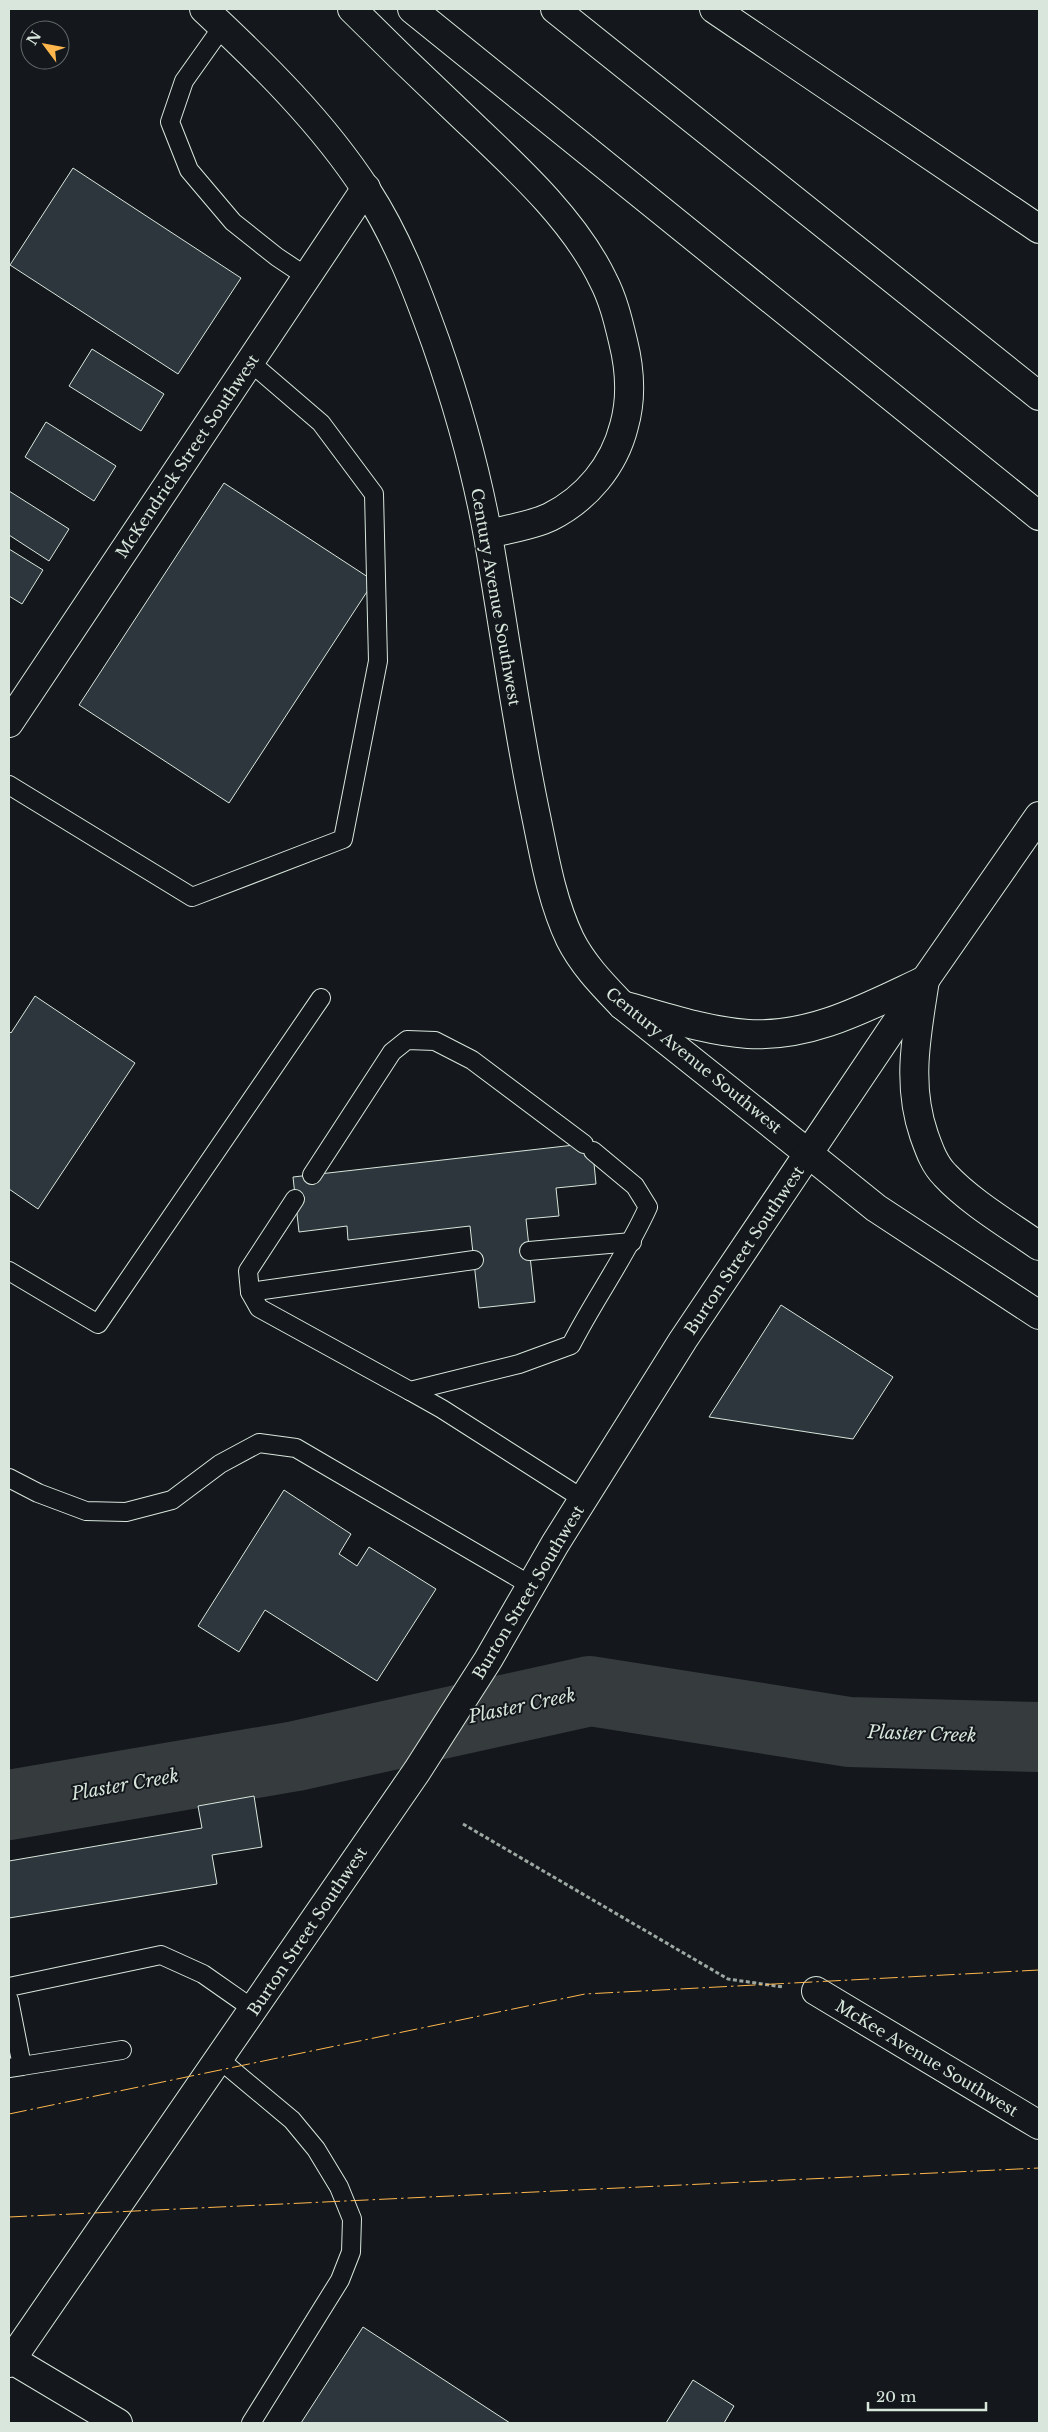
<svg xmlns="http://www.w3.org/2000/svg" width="1048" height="2432" font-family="'Libre Baskerville',serif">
<rect width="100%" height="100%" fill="#14181c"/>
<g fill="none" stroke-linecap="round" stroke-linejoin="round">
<!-- river -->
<path stroke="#363b3e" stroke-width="70" d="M9,1805L296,1756L590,1691L849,1732L1039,1737"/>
</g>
<!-- building -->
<g fill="#2c363c" stroke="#d8e6dc">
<path d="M73,168L241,278L178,374L10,265Z"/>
<path d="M92,349L164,394L141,431L69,386Z"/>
<path d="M46,422L116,466L94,501L25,457Z"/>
<path d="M224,483L374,581L229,803L79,705Z"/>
<path d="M9,491L69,529L49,561L9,535Z"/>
<path d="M9,549L43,570L22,604L9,596Z"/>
<path d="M35,996L135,1063L38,1209L9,1189V1031L11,1033Z"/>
<path d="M592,1143L596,1184L556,1188L559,1216L526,1219L535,1302L479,1308L470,1226L348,1240L347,1226L299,1232L293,1177Z"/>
<path d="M781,1305L893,1377L853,1439L709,1417Z"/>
<path d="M284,1490L351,1534L339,1554L357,1566L369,1547L436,1589L377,1681L265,1610L239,1652L198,1626Z"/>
<path d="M254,1796L262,1847L212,1855L217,1884L9,1918V1861L202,1828L198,1806Z"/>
<path d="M363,2327L510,2423H301Z"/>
<path d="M693,2380L734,2406L724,2423H666Z"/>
</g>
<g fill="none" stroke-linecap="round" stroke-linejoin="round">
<!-- lane casing -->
<g stroke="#d8e6dc" stroke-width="20">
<g id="lane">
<path d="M223,26L184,81L170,122L189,170L233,222L277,257L307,277"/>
<path d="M9,785L192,897L343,839L378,661L374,494L321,423L250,362"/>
<path d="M312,1175L392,1052L407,1040L435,1041L472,1060L584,1144"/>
<path d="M295,1199L248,1271L250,1292L259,1308L410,1391L519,1364L571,1345C595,1298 626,1256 648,1207L635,1186L593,1151"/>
<path d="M529,1251L632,1242"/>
<path d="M9,1271L98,1324L321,998"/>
<path d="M250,1292L474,1260"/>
<path d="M410,1391L442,1409L583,1499"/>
<path d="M9,1478L38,1493L86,1511L126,1512L172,1500L220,1464L259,1443L296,1448L532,1586"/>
<path d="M9,1987L161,1955L203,1974L253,2009"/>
<path d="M9,2000L22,2066L9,2068"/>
<path d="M219,2059L292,2120L316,2149L339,2187L352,2219L351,2252L340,2280L251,2423"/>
<path d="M22,2066L122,2050"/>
</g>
</g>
<!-- street casing -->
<g stroke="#d8e6dc" stroke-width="30">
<g id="street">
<path d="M9,723L366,188"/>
<path d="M622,1005C663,1016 705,1031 748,1034C812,1038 869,1006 925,980"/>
<path d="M816,1991L1039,2125"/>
</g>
</g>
<!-- secondary casing -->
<g stroke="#d8e6dc" stroke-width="30">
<g id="secondary">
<path d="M204,9C263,64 323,123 367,191C398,239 417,290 436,343C458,406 476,470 488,536C504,628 516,720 535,811C544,854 551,899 570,939C583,965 603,985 622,1005L809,1154"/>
<path d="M9,2358L118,2423"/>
<path d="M9,2363L417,1771L488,1660L555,1544L683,1340L925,980L1039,816"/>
</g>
</g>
<!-- highway casing -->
<g stroke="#d8e6dc" stroke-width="30">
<g id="highway">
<path d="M352,9C386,43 420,76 455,109C506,158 572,215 603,280C613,299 618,320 623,341C630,369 632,398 624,426C614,466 586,499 550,517C531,526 508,529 488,534"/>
<path d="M412,9L1039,516"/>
<path d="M555,9L1039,396"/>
<path d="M714,9L1039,229"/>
<path d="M925,980C917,1033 906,1083 924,1135C929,1149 934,1164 945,1175C970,1202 1009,1225 1039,1246"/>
<path d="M809,1154L876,1208L1039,1315"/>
</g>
</g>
<!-- path -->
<path stroke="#9da8a2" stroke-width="3" stroke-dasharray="4 2.5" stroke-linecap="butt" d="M463,1824L728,1979L783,1987"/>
<!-- lane -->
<use href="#lane" stroke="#14181c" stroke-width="18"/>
<!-- street -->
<use href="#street" stroke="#14181c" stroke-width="28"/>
<!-- secondary -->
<use href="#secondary" stroke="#14181c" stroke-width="28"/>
<!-- highway -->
<use href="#highway" stroke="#14181c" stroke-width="28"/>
<!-- power -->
<g stroke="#ffb74d" stroke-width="1" stroke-dasharray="18 4 2.5 4" stroke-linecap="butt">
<path d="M9,2114L585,1994L1039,1970"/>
<path d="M9,2217L1039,2168"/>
</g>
</g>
<g text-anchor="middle" stroke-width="4" stroke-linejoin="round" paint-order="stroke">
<!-- street labels -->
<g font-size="16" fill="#d8e6dc" stroke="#14181c">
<text transform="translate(187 456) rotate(-56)" y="6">McKendrick Street Southwest</text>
<text transform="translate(496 597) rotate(80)" y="6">Century Avenue Southwest</text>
<text transform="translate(694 1060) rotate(39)" y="6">Century Avenue Southwest</text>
<text transform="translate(744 1250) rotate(-56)" y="6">Burton Street Southwest</text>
<text transform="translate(528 1592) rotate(-59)" y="6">Burton Street Southwest</text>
<text transform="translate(307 1931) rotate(-56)" y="6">Burton Street Southwest</text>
<text transform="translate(927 2058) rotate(31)" y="6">McKee Avenue Southwest</text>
</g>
<!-- water labels -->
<g font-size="18" font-style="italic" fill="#d8e6dc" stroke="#14181c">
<text transform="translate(522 1706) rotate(-12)" y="6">Plaster Creek</text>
<text transform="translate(922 1734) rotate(2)" y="6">Plaster Creek</text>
<text transform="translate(125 1785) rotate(-10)" y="6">Plaster Creek</text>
</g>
</g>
<!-- border -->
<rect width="1048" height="2432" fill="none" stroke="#d8e6dc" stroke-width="20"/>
<!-- north arrow -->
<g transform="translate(45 45) rotate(302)"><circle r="24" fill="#14181c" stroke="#626a69"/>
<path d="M0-4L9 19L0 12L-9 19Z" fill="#ffb74d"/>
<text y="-8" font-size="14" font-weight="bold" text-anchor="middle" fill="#d8e6dc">N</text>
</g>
<!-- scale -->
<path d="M868 2402v8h118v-8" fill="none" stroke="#d8e6dc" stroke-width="2.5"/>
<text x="876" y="2402" font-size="15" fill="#d8e6dc" stroke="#14181c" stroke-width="4" paint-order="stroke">20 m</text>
</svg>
